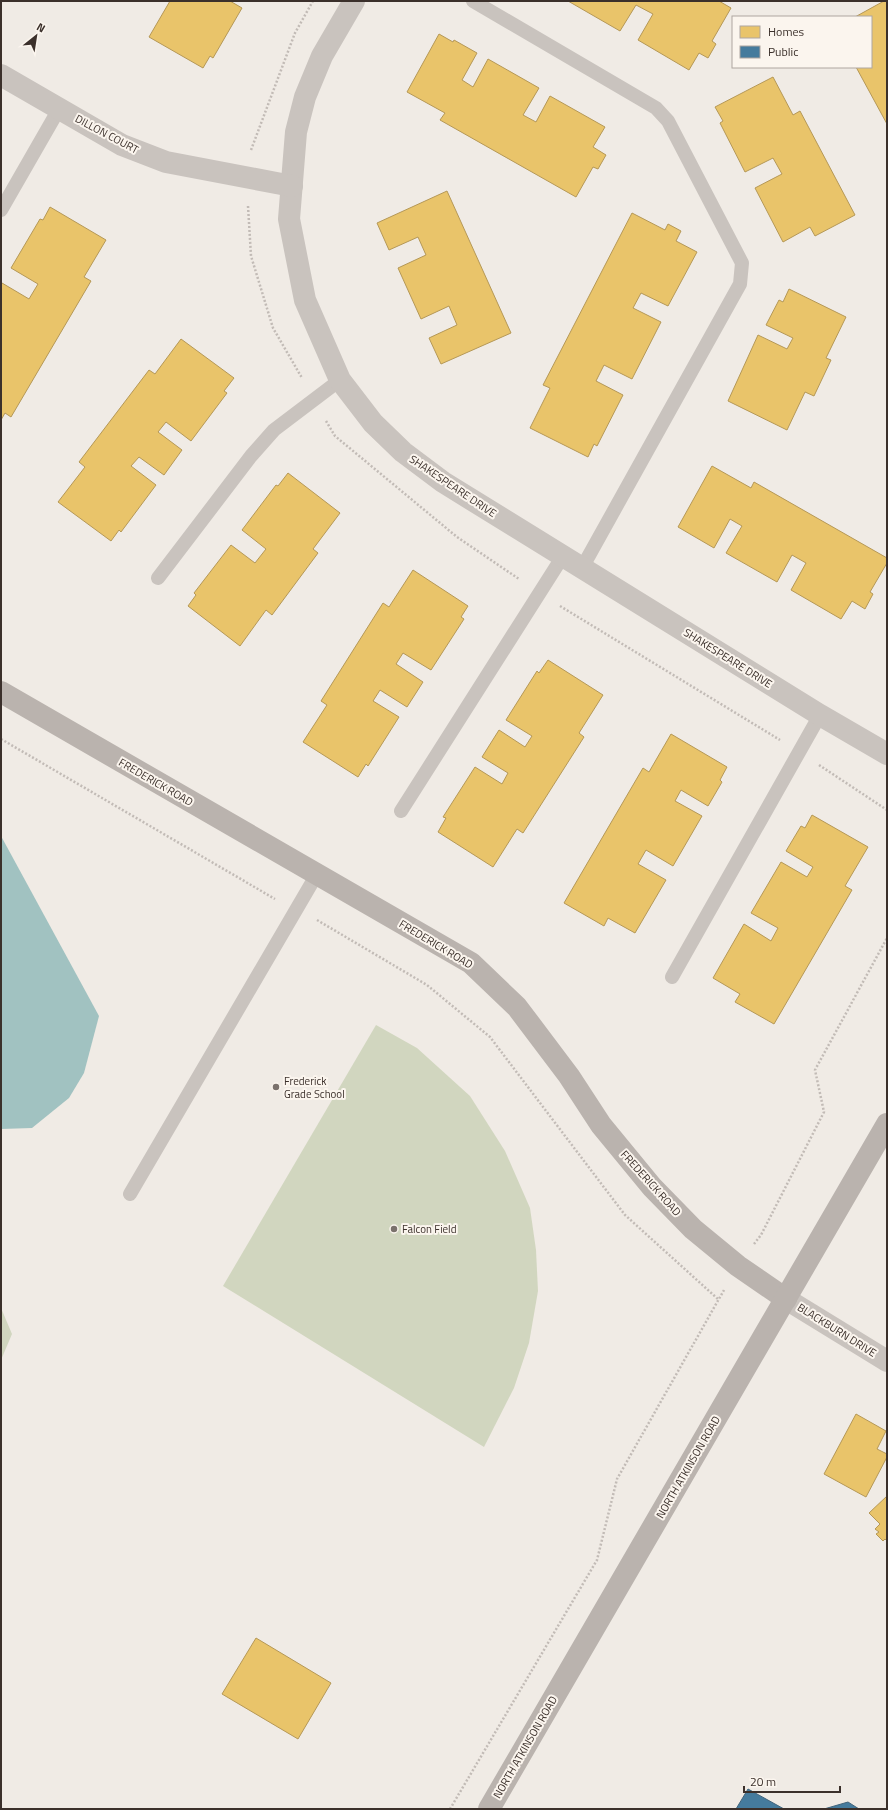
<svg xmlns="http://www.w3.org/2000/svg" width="888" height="1810" font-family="'Titillium Web',sans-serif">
<rect width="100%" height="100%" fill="#f0ebe5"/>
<!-- green -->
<g fill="#d1d6bf">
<path d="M376,1025L417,1048L470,1096L505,1151L530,1208L536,1250L538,1291L529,1343L514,1388L484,1447L223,1286Z"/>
<path d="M1,1308L12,1334L1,1360Z"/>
</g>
<!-- water -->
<path fill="#a1c2c1" d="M1,836L99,1016L84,1073L69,1098L32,1128L1,1129Z"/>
<!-- homes -->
<g fill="#e9c46a" stroke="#b59857">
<path d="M170,1H230L242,8L213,58L210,56L203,68L149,37Z"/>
<path d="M568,1H719L731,8L712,41L716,44L708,58L699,53L689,70L638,40L653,14L636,5L620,31Z"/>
<path d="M884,1H887V124L856,67H871V17H855Z"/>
<path d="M439,34L453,42L454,40L477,53L462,80L473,87L488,59L539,88L523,115L536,122L550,96L605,127L593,147L606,155L598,169L593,167L576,197L440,120L445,113L407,92Z"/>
<path d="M773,77L793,115L800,111L855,215L815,236L810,227L783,242L755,188L782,174L773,158L745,172L720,123L723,121L715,107Z"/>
<path d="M447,191L511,333L441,364L429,338L457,325L449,306L421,319L398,268L426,255L418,237L389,250L377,223Z"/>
<path d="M50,207L106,240L84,277L91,281L11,417L5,413L1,420V285L2,283L29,299L38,284L11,268L40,219L43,220Z"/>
<path d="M632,213L665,230L668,224L681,231L676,241L697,252L668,306L641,293L633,308L661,322L632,379L604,365L596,381L623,395L597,446L594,444L588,457L530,428L550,388L543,385Z"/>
<path d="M789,289L846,317L826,358L831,360L814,396L805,392L787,430L728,401L758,335L787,349L793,338L766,325L779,300L783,302Z"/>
<path d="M181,339L234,378L224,391L227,393L191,441L166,422L158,432L182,450L164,475L139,457L131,466L156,485L121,532L119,530L111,541L58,502L85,467L79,462L149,370L155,374Z"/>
<path d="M712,466L751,488L754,482L887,558V563L870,592L873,594L865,609L852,601L841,619L791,590L806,563L792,555L777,582L726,553L742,526L730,519L714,548L678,527Z"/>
<path d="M288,473L340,513L313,549L318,553L272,615L266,610L240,646L188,606L196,595L194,593L231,545L255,563L266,549L242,530L276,485L278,486Z"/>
<path d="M413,570L468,606L461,617L464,619L431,670L403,653L396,664L423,682L407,707L380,690L373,701L399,717L368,766L366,764L358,777L303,742L327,705L321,701L383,603L389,607Z"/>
<path d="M548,660L603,695L579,733L584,737L523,833L517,829L493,867L438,832L446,818L443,817L475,767L502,784L508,773L482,757L499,730L525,747L532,736L506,720L537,671L539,673Z"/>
<path d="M671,734L727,767L720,780L722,782L708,806L681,790L675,801L702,816L673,866L646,850L638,864L666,880L635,933L608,918L604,926L564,903L643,768L649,772Z"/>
<path d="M812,815L868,847L845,886L852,890L774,1024L735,1002L740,994L713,978L744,924L771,941L778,928L751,913L781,862L807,877L813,867L786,851L801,826L805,828Z"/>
<path d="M856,1414L886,1431L877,1449L887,1454V1457L866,1497L824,1474Z"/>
<path d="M887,1496V1541L885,1539L883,1541L876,1534L879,1532L875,1529L880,1524L869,1513Z"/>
<path d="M256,1638L331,1683L298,1739L222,1694Z"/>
</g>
<!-- public -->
<g fill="#457b9d" stroke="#42647b">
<path d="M748,1789L784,1809H736Z"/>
<path d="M848,1802L859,1809H824Z"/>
</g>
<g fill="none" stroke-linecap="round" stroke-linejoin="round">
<!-- path -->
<g stroke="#c2bbb6" stroke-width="2.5" stroke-dasharray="2 2" stroke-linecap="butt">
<path d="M251,150L295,33L313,1"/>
<path d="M248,206L251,256L273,328L302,378"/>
<path d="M326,421L335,436L457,537L519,579"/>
<path d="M560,606L780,740"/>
<path d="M1,739L275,899"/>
<path d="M819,765L887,810"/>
<path d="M317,920L427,985L490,1037L625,1215L719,1300"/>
<path d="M754,1244L761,1235L824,1112L815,1070L887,938"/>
<path d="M450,1809L597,1560L617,1479L724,1290"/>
</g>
<!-- lane -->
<g stroke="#c9c3be" stroke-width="14">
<path d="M473,1L656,108L668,121L742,263L740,284L582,568"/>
<path d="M1,210L59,109"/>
<path d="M158,578L251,456L274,430L340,380"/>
<path d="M401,811L563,556"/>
<path d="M672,977L820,715"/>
<path d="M130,1194L317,874"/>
</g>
<!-- street -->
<g stroke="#c9c3be" stroke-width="22">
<path d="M354,1L322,56L305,97L296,132L289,219L305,300L340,380L373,423L403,452L443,482L820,715L887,754"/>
<path d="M1,75L122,145L166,162L292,186"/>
<path d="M786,1299L887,1361"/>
</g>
<!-- secondary -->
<g stroke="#bab3ae" stroke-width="22">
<path d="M1,692L471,963L517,1007L569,1076L601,1125L652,1187L693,1229L738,1266L786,1299"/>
<path d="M489,1809L887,1124"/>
</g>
</g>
<!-- markers -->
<g fill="#7a716c" stroke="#fbf5ee" stroke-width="1.5">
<circle cx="276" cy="1087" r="4"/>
<circle cx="394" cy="1229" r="4"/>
</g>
<g text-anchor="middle" stroke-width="4" stroke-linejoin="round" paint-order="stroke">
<!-- street labels -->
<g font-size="11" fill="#3b302b" stroke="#fbf5ee">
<text transform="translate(107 134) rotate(28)" y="4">DILLON COURT</text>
<text transform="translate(453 486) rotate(34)" y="4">SHAKESPEARE DRIVE</text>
<text transform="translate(728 658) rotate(32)" y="4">SHAKESPEARE DRIVE</text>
<text transform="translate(156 782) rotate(30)" y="4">FREDERICK ROAD</text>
<text transform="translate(436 944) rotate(31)" y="4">FREDERICK ROAD</text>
<text transform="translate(651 1183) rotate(48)" y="4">FREDERICK ROAD</text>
<text transform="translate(837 1330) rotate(32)" y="4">BLACKBURN DRIVE</text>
<text transform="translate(688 1467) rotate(-60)" y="4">NORTH ATKINSON ROAD</text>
<text transform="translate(525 1747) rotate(-60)" y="4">NORTH ATKINSON ROAD</text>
</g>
<!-- poi labels -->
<g font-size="11" fill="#3b302b" stroke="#fbf5ee" text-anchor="start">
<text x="284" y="1085">Frederick<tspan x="284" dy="13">Grade School</tspan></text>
<text x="402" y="1233">Falcon Field</text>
</g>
</g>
<!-- border -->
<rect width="888" height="1810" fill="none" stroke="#3b302b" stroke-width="4"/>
<!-- legend -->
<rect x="732" y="16" width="140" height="52" fill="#fbf5ee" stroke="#aea6a0"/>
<rect x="740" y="26" width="20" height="12" fill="#e9c46a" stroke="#aea6a0"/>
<text x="768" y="36" font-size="12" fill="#3b302b">Homes</text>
<rect x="740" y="46" width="20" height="12" fill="#457b9d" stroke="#aea6a0"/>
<text x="768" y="56" font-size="12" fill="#3b302b">Public</text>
<!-- north arrow -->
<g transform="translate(36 36) rotate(30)" stroke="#fbf5ee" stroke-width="3" paint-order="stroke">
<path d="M0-3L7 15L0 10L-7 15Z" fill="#3b302b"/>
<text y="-6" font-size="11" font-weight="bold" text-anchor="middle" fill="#3b302b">N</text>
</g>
<!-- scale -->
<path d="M744 1786v6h96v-6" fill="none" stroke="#3b302b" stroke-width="2"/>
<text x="750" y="1786" font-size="12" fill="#3b302b" stroke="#fbf5ee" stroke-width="3" paint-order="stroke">20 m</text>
</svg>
